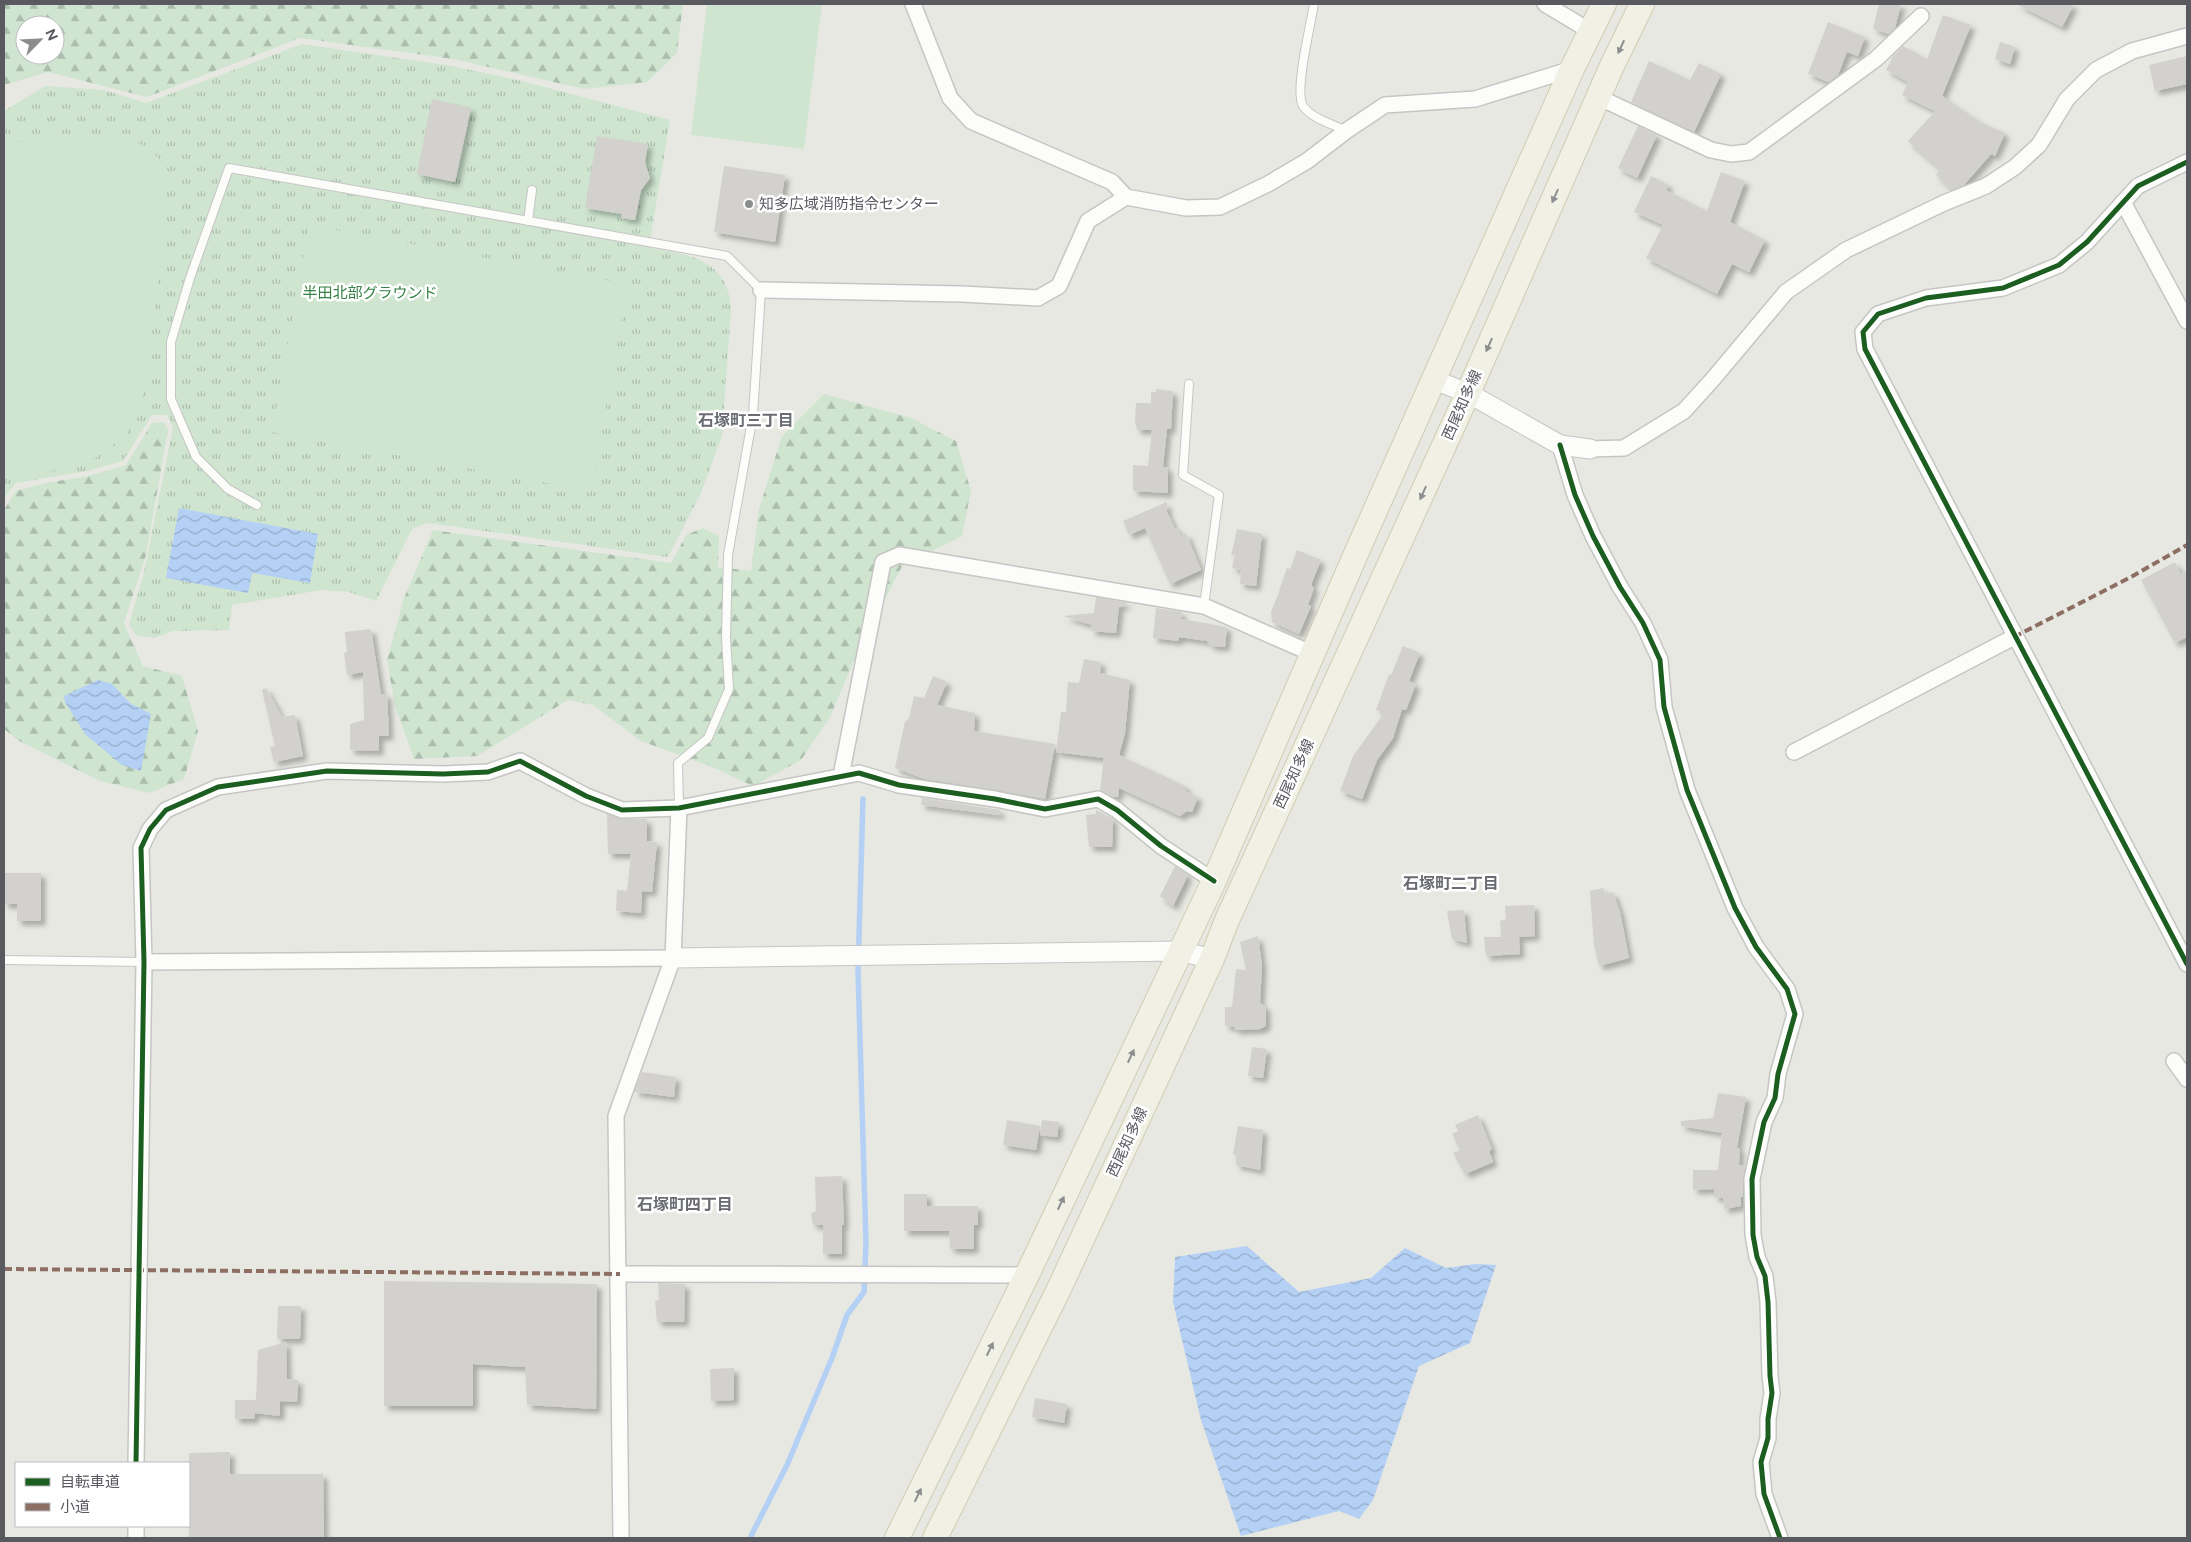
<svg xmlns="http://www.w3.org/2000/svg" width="2191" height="1542" font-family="Figtree,'Noto Sans JP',sans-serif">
<defs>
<pattern id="forest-firs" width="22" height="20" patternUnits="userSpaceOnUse" patternTransform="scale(1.25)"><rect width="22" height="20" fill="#cfe5d0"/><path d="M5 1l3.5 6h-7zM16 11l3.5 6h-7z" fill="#abbdac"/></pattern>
<pattern id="park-tufts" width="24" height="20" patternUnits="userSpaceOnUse" patternTransform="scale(1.25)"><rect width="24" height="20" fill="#cfe5d0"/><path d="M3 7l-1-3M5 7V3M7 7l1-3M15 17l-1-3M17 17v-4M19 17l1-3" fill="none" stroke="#abbdac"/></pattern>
<pattern id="water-waves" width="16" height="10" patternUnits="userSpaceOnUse" patternTransform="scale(1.25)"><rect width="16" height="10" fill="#b4d0f4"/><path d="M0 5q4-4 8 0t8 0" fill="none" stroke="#95acc9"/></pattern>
<filter id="shadow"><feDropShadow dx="4.5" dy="4.5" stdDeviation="2.5" flood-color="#0004"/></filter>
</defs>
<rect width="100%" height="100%" fill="#e8e8e2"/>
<!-- forest -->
<g fill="url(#forest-firs)" fill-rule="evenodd">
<path d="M4,4H683L677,53L647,82L584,89L453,59L300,38L147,97L48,72L4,85ZM25,25H55V55H25Z"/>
<path d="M824,394L911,418L956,441L971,491L962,536L902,566L858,651L830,717L801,760L753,786L710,766L641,741L593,705L568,700L477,756L414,759L395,706L387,660L404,598L433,530L671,563L686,535L703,528L719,536L718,567L751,571L759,509L782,436Z"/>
<path d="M164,422L168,430L146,555L124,623L143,666L182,676L198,731L184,779L149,793L100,781L19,741L4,729V510L16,491L46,483L88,476L126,465L152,423Z"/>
</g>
<!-- park -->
<path fill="url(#park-tufts)" d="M302,44L452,66L518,80L670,120L649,248C690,254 729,260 731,310L722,436L701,493L668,557L428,523L412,529L376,601L349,592L322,590L232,605L229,630L173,631L154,638L136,635L129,625L144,572L173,427L167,415H152L123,461L87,471L16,483L4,498V111L45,86L104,90L146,103Z"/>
<!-- pitch -->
<g fill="#cfe5d0">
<path d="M707,4H822L804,149L691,135Z"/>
<path d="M112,137C142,143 157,145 165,176L158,289L140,409L126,436L95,458L51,471L4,473V143Z"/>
<path d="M309,225L628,284L591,491L272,432Z"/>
</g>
<!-- water -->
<g fill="url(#water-waves)">
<path d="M179,508L318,534L310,583L252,573L248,593L166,578Z"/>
<path d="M98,680L112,684L130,703L151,714L141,771L122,765L85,734L65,702L64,696Z"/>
<path d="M1247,1246L1299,1292L1371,1278L1405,1248L1446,1268L1475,1264L1496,1265L1470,1343L1419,1366L1373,1500L1359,1519L1339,1511L1241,1536L1201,1420L1173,1302L1175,1257Z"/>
</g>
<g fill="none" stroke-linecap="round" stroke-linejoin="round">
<!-- stream -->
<path stroke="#b4d0f4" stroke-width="5.5" d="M750,1538L787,1465L832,1358L847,1315L864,1292L866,1242L858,971L863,799"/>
</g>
<!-- building -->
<g fill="#d2d1cd" filter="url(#shadow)">
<path d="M1879,4H1901L1895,28L1889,34L1873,29Z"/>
<path d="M2016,4H2074L2062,27Z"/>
<path d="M1943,15L1971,25L1942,96L1980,122L2005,133L1995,156L1991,154L1964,185L1952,190L1936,175L1940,169L1908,141L1935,111L1902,95L1908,82L1886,70L1893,56L1903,46L1927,59Z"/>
<path d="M1828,22L1865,37L1858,56L1847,52L1838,75L1829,82L1808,74Z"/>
<path d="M2000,42L2015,47L2010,64L1995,59Z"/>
<path d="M2187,56V84L2155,91L2149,65Z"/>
<path d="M1649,61L1690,80L1699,63L1721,74L1694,132L1631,102Z"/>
<path d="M432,99L471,108L455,182L417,174Z"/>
<path d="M1638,126L1657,135L1637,178L1618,168Z"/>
<path d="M597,136L648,144L645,162L650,178L641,190L635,220L621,218L622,214L585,208Z"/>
<path d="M724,166L785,175L775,242L714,232Z"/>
<path d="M1721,172L1745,181L1730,222L1765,240L1749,272L1732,264L1717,294L1646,258L1663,225L1634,212L1651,176L1669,185L1666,190L1707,211Z"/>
<path d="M1156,389L1173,391L1171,429H1167L1163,467H1168V493L1133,491V465L1148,466L1152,430H1137L1135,421L1136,403H1151V392H1156Z"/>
<path d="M1167,502V512L1175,529L1177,528L1181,536L1186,533L1201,570L1170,584L1145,528L1129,535L1123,521Z"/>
<path d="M1237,529L1262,534L1256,586L1240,584L1241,570L1232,568L1235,554L1231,556Z"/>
<path d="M1297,550L1321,560L1311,585L1314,588L1308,605L1311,606L1299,634L1272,622L1271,612L1280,590H1279L1287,568L1290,569Z"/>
<path d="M2175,562L2181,574L2187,570V637L2175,643L2141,580Z"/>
<path d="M1096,597L1128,603L1119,607L1116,633L1091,631L1092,625L1063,616L1094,613Z"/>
<path d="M1156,608L1182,612L1181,619L1227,627L1225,647L1211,646L1207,641L1179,637V641L1153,638Z"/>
<path d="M371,629L381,694H387L389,736H379V751L350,750V724L364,720L363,672L347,675L344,653L347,652L345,632Z"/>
<path d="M1403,646L1420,653L1409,681L1416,684L1406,710L1402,709L1393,738L1377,760L1362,799L1340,791L1353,756L1384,713L1376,710L1389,674L1391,675Z"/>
<path d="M1084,659L1101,662L1100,673L1130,680L1125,733L1119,755L1187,787L1185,791L1198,797L1192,812L1187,811L1180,816L1119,788L1118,797H1113L1100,790L1104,758L1056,752L1061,712H1066L1068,682L1079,683Z"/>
<path d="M933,676L947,682L937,705L975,713L974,731L1055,744L1045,799L996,790L925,779L895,768L905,722L909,718L914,696L924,698Z"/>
<path d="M266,688L282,717L295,715L303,756L274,762L270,747L275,746L262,690Z"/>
<path d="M922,798L1000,810V815L921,805Z"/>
<path d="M1096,810L1113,819L1112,847H1089L1086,815L1096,814Z"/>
<path d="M607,814L622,819H647V841L657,842L652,892L642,891L641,913L616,911L617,890L627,891L631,854H608Z"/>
<path d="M1175,866L1188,875L1173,906L1160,896Z"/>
<path d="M4,873H41V921H17V904H4Z"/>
<path d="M1603,888L1605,894L1613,892L1620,912L1629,958L1599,966L1594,945L1590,891Z"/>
<path d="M1534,905L1535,936L1519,937L1520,954L1486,956L1484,937H1501L1500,921L1506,919L1505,906Z"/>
<path d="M1464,910L1467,943L1452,939L1447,911Z"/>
<path d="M1258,936L1262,965L1260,1003L1266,1007V1026L1260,1029L1236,1030L1234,1027L1225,1026V1007H1232L1236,969L1246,970L1240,942Z"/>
<path d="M1252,1047L1267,1049L1263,1078L1248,1076Z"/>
<path d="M642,1072L676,1077L674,1097L634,1092Z"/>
<path d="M1718,1093L1746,1097L1737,1148H1740L1739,1165H1745L1743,1179V1197H1741V1206L1724,1209L1723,1198L1714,1197V1189L1693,1190V1170H1718L1722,1133L1681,1126V1121L1713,1118Z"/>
<path d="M1478,1115L1492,1149L1489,1151L1493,1162L1465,1174L1453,1153L1460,1150L1452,1134L1458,1131L1455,1125Z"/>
<path d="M1007,1120L1040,1126L1036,1150L1003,1145Z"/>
<path d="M1042,1120L1059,1122L1057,1137L1040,1135Z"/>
<path d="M1238,1126L1263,1130L1260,1170L1236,1165V1156L1233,1154Z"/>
<path d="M842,1176L844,1225H842V1254H823V1225H813L811,1213L816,1211L815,1177Z"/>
<path d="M904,1194H927V1206H978V1225H974V1249H950L949,1231H904Z"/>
<path d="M384,1281L597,1284L596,1409L527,1405L525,1367L473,1364V1406H384Z"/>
<path d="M658,1283L685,1284L684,1322H657L655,1301L659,1300Z"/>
<path d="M278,1306H301L300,1339H277Z"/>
<path d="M286,1342L287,1379L298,1380L297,1402L280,1401V1416L255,1413V1409L254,1419H235V1400H256L258,1350Z"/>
<path d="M734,1368V1400L711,1401L710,1369Z"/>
<path d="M1035,1398L1067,1404L1064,1423L1032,1417Z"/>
<path d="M230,1452V1474H323L324,1538H189V1453Z"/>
</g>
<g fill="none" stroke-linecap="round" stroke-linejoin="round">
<!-- service casing -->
<g stroke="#c5c6c4" stroke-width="10">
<g id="service">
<path d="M1314,4C1311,24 1294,91 1303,106C1312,119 1333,124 1346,131"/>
<path d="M528,221L532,190"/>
<path d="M1189,384L1183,475L1219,495L1204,606"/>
<path d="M257,505L228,489L196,457L171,399V342L190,278L229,168L727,256L761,290L753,415L728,555L726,638L729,689L708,738L678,763L679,808"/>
<path d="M4,960L144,962"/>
</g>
</g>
<!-- minor casing -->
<g stroke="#c5c6c4" stroke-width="18">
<g id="minor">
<path d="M913,4L950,98L971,121L1112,182L1126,197L1186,208L1220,207L1268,184L1307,161L1346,131L1385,105L1475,99L1572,69"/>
<path d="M1545,4L1590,31"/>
<path d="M1598,97L1711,150L1731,154L1749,152L1876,59L1921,16"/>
<path d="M2187,162L2138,186L2087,242L2059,265L2003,288L1926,298L1878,314L1863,332L1865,349L2187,964"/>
<path d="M2123,202L2187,321"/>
<path d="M761,290L962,294L1038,298L1059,286L1088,221L1126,197"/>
<path d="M1560,445L1575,495L1593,536L1620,587L1643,623L1660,660L1664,707L1687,790L1735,908L1756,947L1787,989L1795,1014L1778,1074L1775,1098L1764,1122L1752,1179L1753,1235L1757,1257L1765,1276L1768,1302L1770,1376L1772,1393L1768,1419V1438L1761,1462L1764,1494L1780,1538"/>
<path d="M1590,449L1624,448L1684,411L1713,379L1786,292L1846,250L1944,203L1986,186L2015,167L2039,145L2067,99L2096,70L2132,51L2187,36"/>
<path d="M1794,752L2014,637"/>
<path d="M841,776L883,562L899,555L1204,606L1313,654"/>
<path d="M144,962L673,958"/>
<path d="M2174,1061L2187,1079"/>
<path d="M620,1274L1027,1275"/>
<path d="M136,1463L144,962L141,848L150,829L166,810L218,787L327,771L443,774L488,772L520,761L586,796L622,810L679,808L859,773L899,785L995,799L1045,809L1098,799L1117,810L1161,846L1214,881"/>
<path d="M136,1538V1526"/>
<path d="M621,1538L616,1116L673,958L679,808"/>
</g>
</g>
<!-- tertiary casing -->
<g stroke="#c5c6c4" stroke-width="21">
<g id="tertiary">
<path d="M1434,380L1468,393L1560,445L1590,449"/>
<path d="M673,958L1180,951L1212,959"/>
</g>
</g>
<!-- primary casing -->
<g stroke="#d0ccb0" stroke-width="26">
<g id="primary">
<path d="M897,1538L1027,1275L1214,881L1355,556L1572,69L1604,4"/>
<path d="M935,1538L1058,1291L1212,959L1227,920L1468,393L1611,68L1642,4"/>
</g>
</g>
<!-- service -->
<use href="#service" stroke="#fcfcfb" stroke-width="8"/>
<!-- minor -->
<use href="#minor" stroke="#fcfcfb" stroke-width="15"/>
<!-- tertiary -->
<use href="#tertiary" stroke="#fcfcfb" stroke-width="19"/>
<!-- primary -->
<use href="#primary" stroke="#f0f0e5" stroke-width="24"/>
<!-- quiet -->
<g stroke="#8d6e63" stroke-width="4" stroke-dasharray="8 4" stroke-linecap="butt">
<path d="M2014,637L2131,577L2187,545"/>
<path d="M4,1269L620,1274"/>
</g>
<!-- cycleway casing -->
<g stroke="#fff" stroke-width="8">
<g id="cycleway">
<path d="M2187,162L2138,186L2087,242L2059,265L2003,288L1926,298L1878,314L1863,332L1865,349L2187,964"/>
<path d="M1560,445L1575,495L1593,536L1620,587L1643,623L1660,660L1664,707L1687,790L1735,908L1756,947L1787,989L1795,1014L1778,1074L1775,1098L1764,1122L1752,1179L1753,1235L1757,1257L1765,1276L1768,1302L1770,1376L1772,1393L1768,1419V1438L1761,1462L1764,1494L1780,1538"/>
<path d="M136,1463L144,962L141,848L150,829L166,810L218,787L327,771L443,774L488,772L520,761L586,796L622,810L679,808L859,773L899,785L995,799L1045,809L1098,799L1117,810L1161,846L1214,881"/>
</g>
</g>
<!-- cycleway -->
<use href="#cycleway" stroke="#1b5e20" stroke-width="5"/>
</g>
<!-- one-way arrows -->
<defs><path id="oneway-solid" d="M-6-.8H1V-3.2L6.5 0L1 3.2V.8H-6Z" transform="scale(1.25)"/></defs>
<g fill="#8d8e8f">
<use href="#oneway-solid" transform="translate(1621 47) rotate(115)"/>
<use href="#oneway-solid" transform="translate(1555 196) rotate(114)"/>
<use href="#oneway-solid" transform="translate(1489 345) rotate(114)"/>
<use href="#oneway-solid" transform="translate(1423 493) rotate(114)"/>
<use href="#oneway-solid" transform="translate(1131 1056) rotate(-65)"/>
<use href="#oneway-solid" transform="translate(1061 1203) rotate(-65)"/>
<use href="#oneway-solid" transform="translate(990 1349) rotate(-64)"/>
<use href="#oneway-solid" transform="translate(918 1495) rotate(-64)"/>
</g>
<!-- markers -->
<circle fill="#8a8c8e" stroke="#fff" stroke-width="2" cx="749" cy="204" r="5"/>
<g text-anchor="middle" stroke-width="5" stroke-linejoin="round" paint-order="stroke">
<!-- poi labels -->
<g font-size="15" fill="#585a60" stroke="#fff" text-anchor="start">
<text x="759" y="209">知多広域消防指令センター</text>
</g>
<!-- park labels -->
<g font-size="15" fill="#368145" stroke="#fff">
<text x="370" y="298">半田北部グラウンド</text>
</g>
<!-- street labels -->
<g font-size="15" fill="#585a60" stroke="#fff">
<text transform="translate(1462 405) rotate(-66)" y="5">西尾知多線</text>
<text transform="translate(1294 774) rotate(-65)" y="5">西尾知多線</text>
<text transform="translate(1127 1142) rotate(-65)" y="5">西尾知多線</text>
</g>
<!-- neighbourhood labels -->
<g font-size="16" font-weight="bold" fill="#696c72" stroke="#fff">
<text x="746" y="426">石塚町三丁目</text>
<text x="1451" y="889">石塚町二丁目</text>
<text x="685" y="1210">石塚町四丁目</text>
</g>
</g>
<!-- border -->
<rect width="2191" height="1542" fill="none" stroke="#585a60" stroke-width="10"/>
<!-- legend -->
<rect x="15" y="1462" width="175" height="65" fill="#ffffff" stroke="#bcbdbf"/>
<rect x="25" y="1478" width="25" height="8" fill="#1b5e20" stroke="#bcbdbf"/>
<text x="60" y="1487" font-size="15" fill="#585a60">自転車道</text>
<rect x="25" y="1503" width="25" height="8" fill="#8d6e63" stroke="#bcbdbf"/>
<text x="60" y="1512" font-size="15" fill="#585a60">小道</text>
<!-- north arrow -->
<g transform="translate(40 40) rotate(66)"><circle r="24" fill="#ffffff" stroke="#bcbdbf"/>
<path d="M0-4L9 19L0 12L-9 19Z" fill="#8a8c8e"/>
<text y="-8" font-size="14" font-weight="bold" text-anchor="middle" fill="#585a60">N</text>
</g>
</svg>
